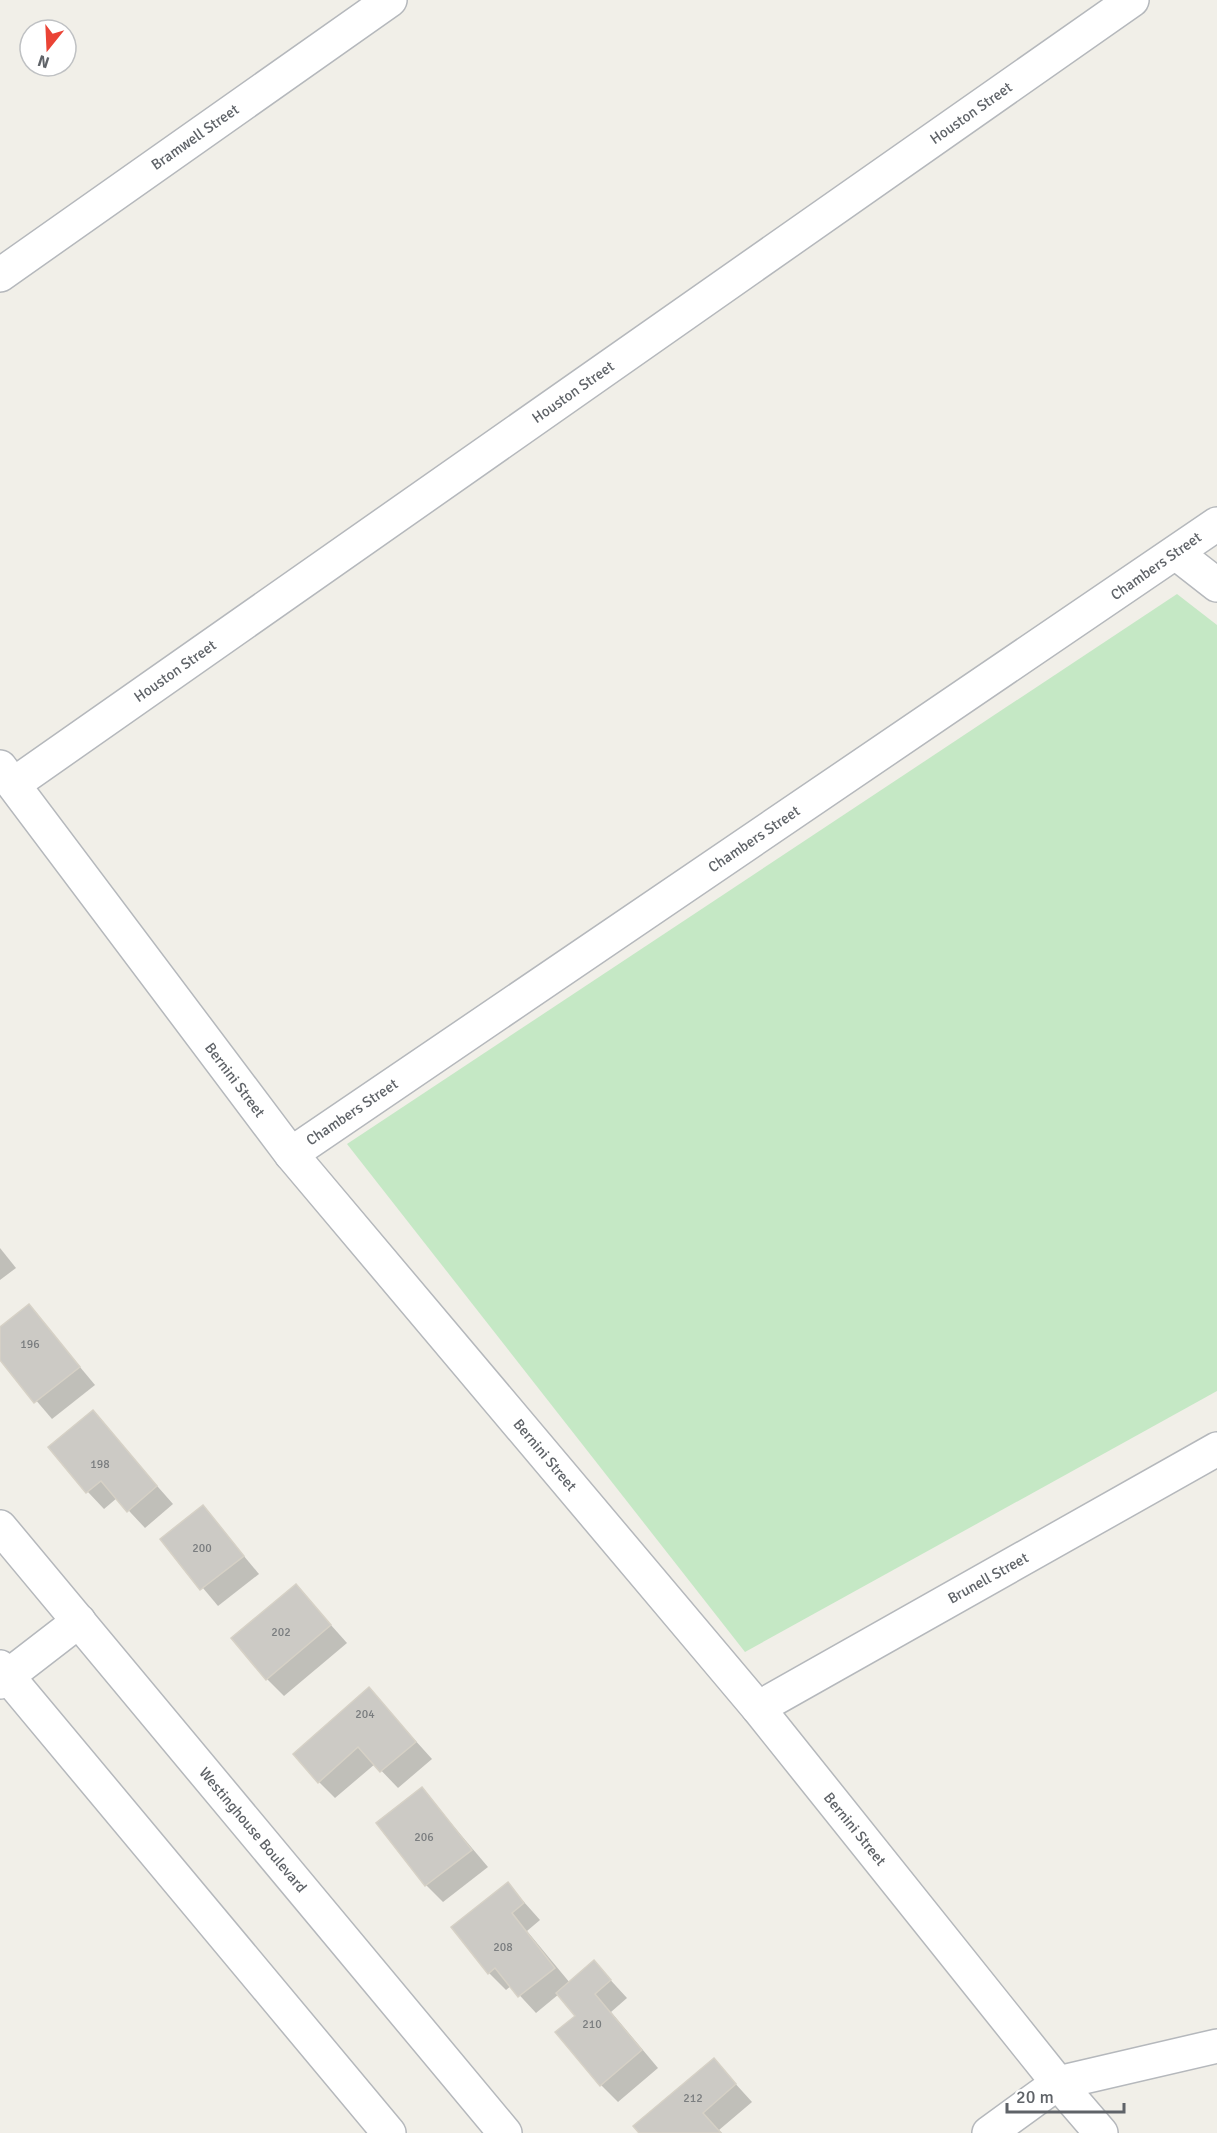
<svg xmlns="http://www.w3.org/2000/svg" width="1217" height="2133" font-family="Signika,sans-serif">
<rect width="100%" height="100%" fill="#f1efe8"/>
<!-- green -->
<path fill="#c5e8c5" d="M1177,594L1217,625V1391L745,1652L347,1144Z"/>
<!-- shadow -->
<g fill="#0003">
<path d="M0,1248L16,1268L0,1280Z"/>
<path d="M29,1306L95,1385L52,1419L0,1358V1329Z"/>
<path d="M92,1412L173,1504L145,1528L117,1498L104,1509L88,1492Z"/>
<path d="M203,1507L259,1574L218,1606L162,1539Z"/>
<path d="M296,1586L347,1643L284,1696L267,1679Z"/>
<path d="M369,1689L432,1759L398,1788L375,1764L335,1798L319,1782Z"/>
<path d="M422,1789L488,1867L443,1902L426,1885L378,1824Z"/>
<path d="M508,1884L540,1920L527,1931L570,1983L594,1962L627,1998L611,2012L658,2068L618,2102L601,2085L577,2016L559,1994L536,2013L511,1986L506,1990L489,1973Z"/>
<path d="M714,2060L752,2102L719,2130L722,2133H641Z"/>
</g>
<!-- building -->
<g fill="#cccac5" stroke="#d6d1c6" stroke-width="1.5">
<path d="M29,1304L80,1367L34,1403L0,1360V1327Z"/>
<path d="M93,1410L157,1486L127,1512L101,1481L86,1493L48,1447Z"/>
<path d="M203,1505L244,1556L200,1590L160,1539Z"/>
<path d="M296,1584L331,1625L266,1680L231,1638Z"/>
<path d="M369,1687L416,1742L380,1772L358,1747L318,1783L293,1754Z"/>
<path d="M422,1787L472,1850L425,1886L376,1823Z"/>
<path d="M508,1882L524,1903L512,1913L555,1968L518,1997L495,1968L488,1974L451,1927Z"/>
<path d="M594,1960L611,1980L595,1994L642,2050L600,2086L555,2032L575,2016L556,1993Z"/>
<path d="M714,2058L736,2084L703,2113L721,2133H639L633,2126Z"/>
</g>
<g fill="none" stroke-linecap="round" stroke-linejoin="round">
<!-- minor casing -->
<g stroke="#b5b8bc" stroke-width="36">
<g id="minor">
<path d="M0,275L390,0"/>
<path d="M1176,553L1217,585"/>
<path d="M0,767L291,1154L758,1708L1058,2083L1101,2133"/>
<path d="M14,784L1132,0"/>
<path d="M291,1154L1217,524"/>
<path d="M0,1527L505,2133"/>
<path d="M0,1667L389,2133"/>
<path d="M0,1682L79,1621"/>
<path d="M758,1708L1217,1449"/>
<path d="M989,2133L1058,2083L1217,2046"/>
</g>
</g>
<!-- minor -->
<use href="#minor" stroke="#fff" stroke-width="33"/>
</g>
<g text-anchor="middle" stroke-width="6" stroke-linejoin="round" paint-order="stroke">
<!-- number labels -->
<g font-size="12" fill="#7a7d7f">
<text x="30" y="1348">196</text>
<text x="100" y="1468">198</text>
<text x="202" y="1552">200</text>
<text x="281" y="1636">202</text>
<text x="365" y="1718">204</text>
<text x="424" y="1841">206</text>
<text x="503" y="1951">208</text>
<text x="592" y="2028">210</text>
<text x="693" y="2102">212</text>
</g>
<!-- street labels -->
<g font-size="15" fill="#5f6368" stroke="#fff">
<text transform="translate(971 113) rotate(-35)" y="5">Houston Street</text>
<text transform="translate(195 137) rotate(-35)" y="5">Bramwell Street</text>
<text transform="translate(573 392) rotate(-35)" y="5">Houston Street</text>
<text transform="translate(1156 566) rotate(-35)" y="5">Chambers Street</text>
<text transform="translate(175 671) rotate(-35)" y="5">Houston Street</text>
<text transform="translate(754 839) rotate(-34)" y="5">Chambers Street</text>
<text transform="translate(235 1080) rotate(53)" y="5">Bernini Street</text>
<text transform="translate(352 1112) rotate(-34)" y="5">Chambers Street</text>
<text transform="translate(545 1455) rotate(50)" y="5">Bernini Street</text>
<text transform="translate(988 1578) rotate(-29)" y="5">Brunell Street</text>
<text transform="translate(855 1829) rotate(51)" y="5">Bernini Street</text>
<text transform="translate(253 1830) rotate(50)" y="5">Westinghouse Boulevard</text>
</g>
</g>
<!-- north arrow -->
<g transform="translate(48 48) rotate(198)"><circle r="28" fill="#ffffff" stroke="#bfc1c3" stroke-width="1.5"/>
<path d="M0-4.5L10 22L0 15L-10 22Z" fill="#ea4335"/>
<text y="-9" font-size="16" font-weight="bold" text-anchor="middle" fill="#5f6368">N</text>
</g>
<!-- scale -->
<path d="M1007 2103v9h117v-9" fill="none" stroke="#5f6368" stroke-width="3"/>
<text x="1016" y="2103" font-size="18" fill="#5f6368" stroke="#ffffff" stroke-width="4.5" paint-order="stroke">20 m</text>
</svg>
